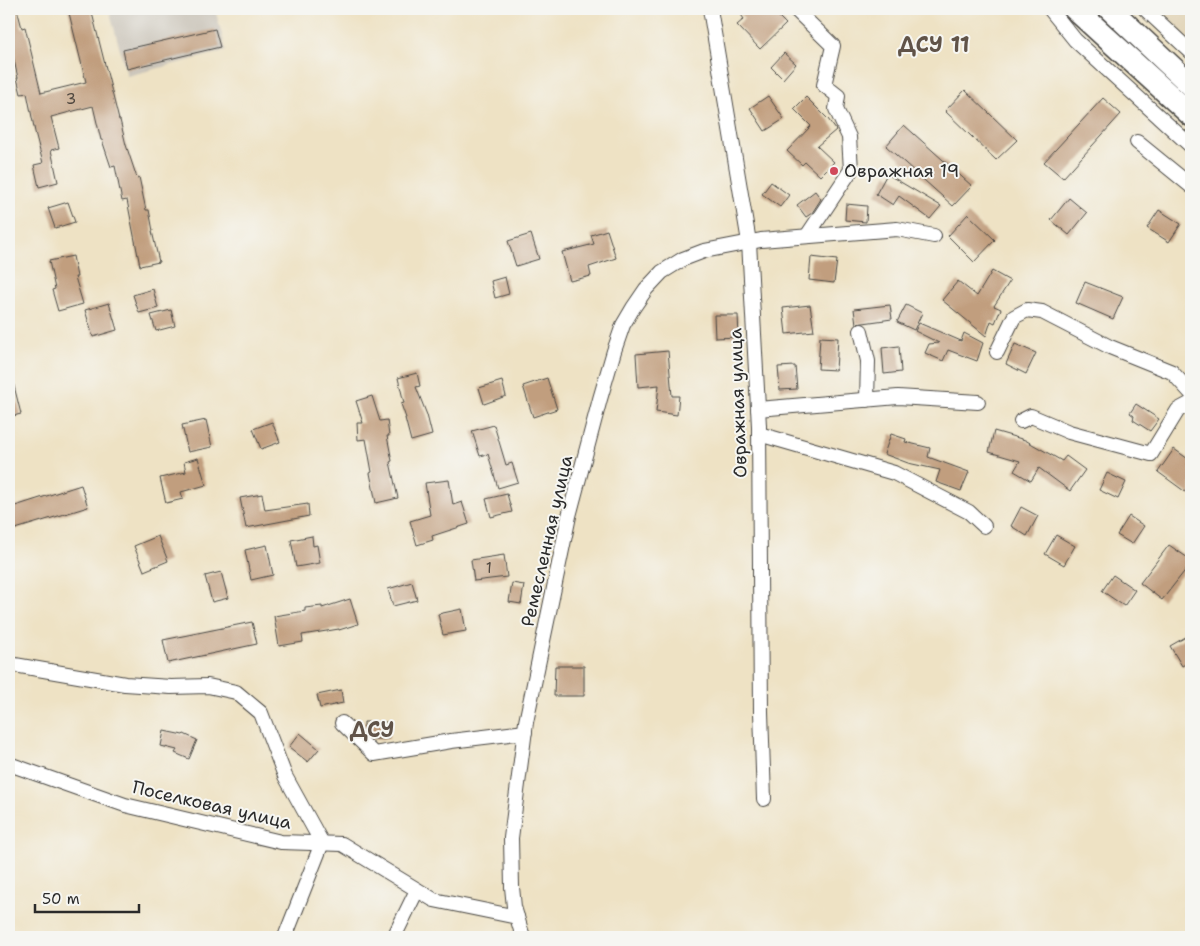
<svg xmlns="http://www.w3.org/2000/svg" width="1200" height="946" font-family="'Shantell Sans',sans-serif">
<rect width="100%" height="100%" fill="#f6f6f2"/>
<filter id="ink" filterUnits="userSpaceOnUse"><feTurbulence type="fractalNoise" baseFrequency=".02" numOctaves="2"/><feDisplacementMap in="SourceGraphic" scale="10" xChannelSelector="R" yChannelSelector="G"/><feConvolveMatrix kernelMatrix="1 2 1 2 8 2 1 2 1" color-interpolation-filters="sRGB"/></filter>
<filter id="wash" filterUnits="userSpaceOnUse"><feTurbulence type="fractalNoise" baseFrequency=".0096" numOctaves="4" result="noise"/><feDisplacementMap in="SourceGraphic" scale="20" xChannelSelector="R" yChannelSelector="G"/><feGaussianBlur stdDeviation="1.12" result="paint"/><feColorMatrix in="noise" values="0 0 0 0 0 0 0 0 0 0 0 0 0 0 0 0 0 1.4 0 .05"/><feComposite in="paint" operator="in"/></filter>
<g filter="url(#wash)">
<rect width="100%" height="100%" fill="#eee2c4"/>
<!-- built -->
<path fill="#e0d2b4" d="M1140,9H1191V53Z"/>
<!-- industrial -->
<path fill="#c9c3b8" d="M109,9H215L226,51L127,76Z"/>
<g id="blocks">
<!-- building -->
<g fill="#c19e7e">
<path d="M9,9H17L22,28L25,27L41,93L86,82L68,9H91L119,120H120L126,145L137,178L139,177L146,210H149L153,231H152L159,262L140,266L127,200L122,201L115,166L111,167L102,140H101L93,106L51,117L59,148L51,150L58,182L39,187L34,165L43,163L35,132L27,93L21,94L17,78H18L9,38Z"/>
<path d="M737,9H771L786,24L760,49L737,25L744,19Z"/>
<path d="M215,29L220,47L127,69L123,50Z"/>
<path d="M784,53L796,64L783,79L771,67Z"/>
<path d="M965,90L1017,140L996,160L945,111Z"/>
<path d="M768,96L784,119L765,131L750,108Z"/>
<path d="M806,97L828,119L836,130L817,146L834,162L820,176L805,162L802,165L787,151L811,126L794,109Z"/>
<path d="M1103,98L1121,114L1063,178L1044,162Z"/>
<path d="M904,125L972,186L953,206L886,146Z"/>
<path d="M887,174L941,206L930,219L899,196L893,205L876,194Z"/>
<path d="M771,182L789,195L780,207L762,194Z"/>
<path d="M815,191L821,199L812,213L806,217L797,205Z"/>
<path d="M1069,198L1087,213L1069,235L1051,220Z"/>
<path d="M68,202L75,222L55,228L48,208Z"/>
<path d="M846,204L867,206L866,222L845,220Z"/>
<path d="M1159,210L1181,224L1169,242L1147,228Z"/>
<path d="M968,214L995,240L974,262L948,236Z"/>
<path d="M607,230L616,258L589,267L591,276L570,281L562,252L594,244L591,235Z"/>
<path d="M531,234L539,259L516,266L508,241Z"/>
<path d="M73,256L77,277H75L83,304L58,311L52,290L55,289L49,261Z"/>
<path d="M811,257L837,260L834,283L809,280Z"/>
<path d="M992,271L1010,281L994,306L1001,309L995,323L991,321L986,336L942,300L958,281L977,296Z"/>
<path d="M505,277L509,294L495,298L491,281Z"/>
<path d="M1085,282L1123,297L1113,319L1076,303Z"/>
<path d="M153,289L158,308L139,313L133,295Z"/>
<path d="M109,303L117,330L93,337L85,310Z"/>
<path d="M810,305L814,331L786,334L783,308Z"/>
<path d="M890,305L892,319L856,324L854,309Z"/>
<path d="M906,305L922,313L914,330L897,322Z"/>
<path d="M171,310L175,326L156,331L151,315Z"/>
<path d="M714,315H738L739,337L715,338Z"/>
<path d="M919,323L961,341L964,333L983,343L977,361L948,350L943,361L925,353L929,344L939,343L915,331Z"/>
<path d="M820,337L838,338L836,370L818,369Z"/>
<path d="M1015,344L1036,353L1026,374L1006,364Z"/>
<path d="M899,346L901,372L884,374L882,348Z"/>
<path d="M668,351L672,396H679L677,415L656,412L659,385L638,387L636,354Z"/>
<path d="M795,366L797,389L780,390L778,367Z"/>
<path d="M417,373L420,386L416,387L427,415L432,435L411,441L405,418H406L401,404L404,403L398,378Z"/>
<path d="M547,378L557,409L533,417L523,386Z"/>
<path d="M502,381L506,396L484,404L479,388Z"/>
<path d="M9,382H13L21,414L9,417Z"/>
<path d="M372,396L380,421L387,420L389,436H387L392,461L390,462L398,498L376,503L370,473L372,472L366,439L358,440L357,423H363L356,401Z"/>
<path d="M1136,404L1159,419L1150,431L1133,420L1134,416L1130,413Z"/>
<path d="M206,420L212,447L188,452L182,425Z"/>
<path d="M272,422L280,442L261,449L253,429Z"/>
<path d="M494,425L506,465L512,463L518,482L498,488L488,454L480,456L472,431Z"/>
<path d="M994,431L1025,440L1062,461L1066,456L1085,470L1070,491L1039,468L1031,481L1014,471L1020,461L989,452Z"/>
<path d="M891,434L906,439L905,442L930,448L928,457L969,472L961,491L936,482L940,470L908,463L884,454Z"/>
<path d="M1174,449L1191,461V496L1158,472Z"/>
<path d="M198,458L206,485L181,492L183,499L166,503L160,478L186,472L184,462Z"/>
<path d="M1107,473L1126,482L1118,499L1099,490Z"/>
<path d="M449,480L453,505L462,502L469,524L432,536L433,540L417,545L410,521L430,515L425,483Z"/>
<path d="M81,485L88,507L9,531V508Z"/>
<path d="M262,494L265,510L308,504L309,516L246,528L240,498Z"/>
<path d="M507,494L512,512L491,517L486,499Z"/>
<path d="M1021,507L1038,516L1027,536L1011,526Z"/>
<path d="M1129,516L1144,526L1132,544L1117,535Z"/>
<path d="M1056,535L1075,546L1064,565L1045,554Z"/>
<path d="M158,536L168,561L144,571L134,546Z"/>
<path d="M312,536L313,546L317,545L320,563L296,567L291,540Z"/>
<path d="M267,545L273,575L251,580L245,550Z"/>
<path d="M1169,545L1191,560V563L1162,600L1140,583Z"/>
<path d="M504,555L507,577L474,581L471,560Z"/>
<path d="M221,572L228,598L212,602L205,576Z"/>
<path d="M1113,575L1135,590L1124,606L1102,591Z"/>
<path d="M412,582L417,600L393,606L388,589Z"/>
<path d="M512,583L524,585L521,604L509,602Z"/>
<path d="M350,599L358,624L339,630V629L302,635L303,642L279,646L274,616L305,611V608L322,606V608Z"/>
<path d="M462,609L466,631L443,635L438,614Z"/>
<path d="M252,622L257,644L168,663L163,640Z"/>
<path d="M1191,634V661L1182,666L1170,646Z"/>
<path d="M555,666H584V696H554Z"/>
<path d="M341,690L343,703L320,708L317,695Z"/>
<path d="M364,722H389V739H371L364,732Z"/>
<path d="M164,731L183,735L184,734L197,740L189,759L175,753L177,750L161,746Z"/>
<path d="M300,733L319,749L308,762L289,747Z"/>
</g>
</g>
</g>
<g filter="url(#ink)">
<use href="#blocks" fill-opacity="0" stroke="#484642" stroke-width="1"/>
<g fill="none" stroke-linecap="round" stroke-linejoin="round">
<!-- minor casing -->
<g stroke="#484642" stroke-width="16">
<g id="minor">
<path d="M710,9L749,242L759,426L761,712L764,799"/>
<path d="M795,9L833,46L824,85L838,96L836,109L849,137L851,170L807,236"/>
<path d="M1050,9L1075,40L1191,146"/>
<path d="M1145,9L1191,52"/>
<path d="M1137,142L1191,186"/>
<path d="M861,331L868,361L867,400"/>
<path d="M997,352L1014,317L1027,310L1042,312L1110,347L1172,372L1191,393"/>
<path d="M758,409L898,397L978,402"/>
<path d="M1021,421L1031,416L1069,432L1151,454L1178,410L1191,403"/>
<path d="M759,434L894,473L969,512L984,526"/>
<path d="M9,664L125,684L171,687L208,686L236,692L261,713L285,776L322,843L285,937"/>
<path d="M342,723L374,754L451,741L525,732"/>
<path d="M9,764L125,805L281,842L342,844L434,900L517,917"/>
<path d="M394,937L417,890"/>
<path d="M523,937L514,907L512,887L511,838L526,722L569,516L600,399L614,351L623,325L633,308L646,289L662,272L683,259L704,251L761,240L897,229L934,236"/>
</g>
</g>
<!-- trunk casing -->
<g stroke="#484642" stroke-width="25">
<g id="trunk">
<path d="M1075,9L1191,115"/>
<path d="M1110,9L1191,85"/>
</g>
</g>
<!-- minor -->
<use href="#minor" stroke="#fff" stroke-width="14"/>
<!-- trunk -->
<use href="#trunk" stroke="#fff" stroke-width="22"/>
</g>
</g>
<!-- markers -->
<circle fill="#d1495b" stroke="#f6f6f2" stroke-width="2" cx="834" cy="171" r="5"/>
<g text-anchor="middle" stroke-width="4" stroke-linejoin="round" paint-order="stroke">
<!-- number labels -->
<g font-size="15" fill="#504840">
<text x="71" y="104">3</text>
<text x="489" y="573">1</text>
</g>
<!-- poi labels -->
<g font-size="18" fill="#2b2b2b" stroke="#f6f6f2" text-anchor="start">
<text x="844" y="177">Овражная 19</text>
</g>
<!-- street labels -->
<g font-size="18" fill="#2b2b2b" stroke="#f6f6f2">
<text transform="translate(738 403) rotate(-92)" y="6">Овражная улица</text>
<text transform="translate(547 541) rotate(-77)" y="6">Ремесленная улица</text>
<text transform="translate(212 805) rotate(13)" y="6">Поселковая улица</text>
</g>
<!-- district labels -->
<g font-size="22" font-weight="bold" fill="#605348" stroke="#f6f6f2">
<text x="934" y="52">ДСУ 11</text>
<text x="372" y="737">ДСУ</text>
</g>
</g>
<!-- margin -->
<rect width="1200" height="946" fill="none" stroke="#f6f6f2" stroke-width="30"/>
<!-- scale -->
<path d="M35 904v8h104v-8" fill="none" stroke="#2b2b2b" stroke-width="2.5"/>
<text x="42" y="904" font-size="15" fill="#2b2b2b" stroke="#f6f6f2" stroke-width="4" paint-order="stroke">50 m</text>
</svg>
